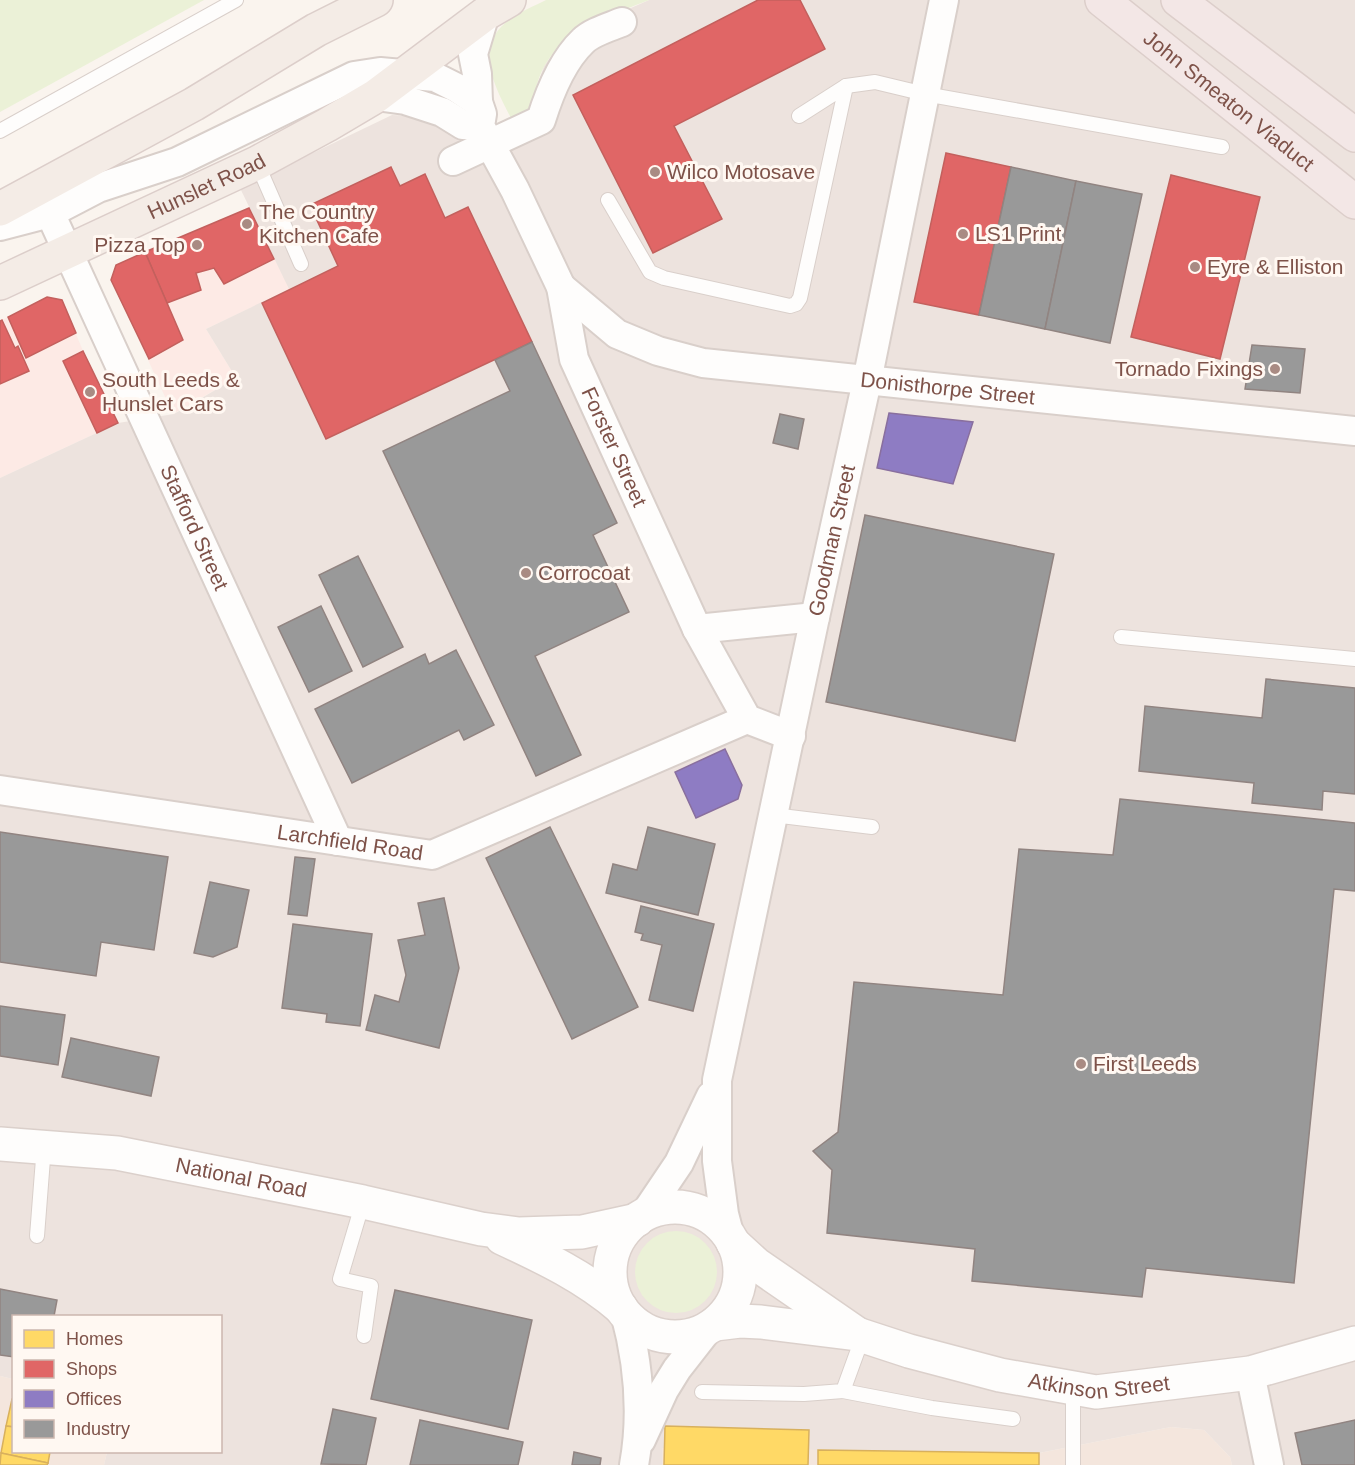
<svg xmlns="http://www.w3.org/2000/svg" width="1355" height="1465" font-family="Helvetica,sans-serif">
<rect width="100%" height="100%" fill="#faf4ee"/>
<!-- residential -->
<g fill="#f4e6dd">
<path d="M0,1376L13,1379L14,1452H107L104,1465H0Z"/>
<path d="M1171,1427L1204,1430L1230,1457L1232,1465H662V1448L1039,1453Z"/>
</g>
<!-- commercial -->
<g fill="#fdeae5">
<path d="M249,208L290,289L206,329L236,378L173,414L111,280L116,265Z"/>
<path d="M47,297L62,300L83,351L118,423L0,478V321Z"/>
</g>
<!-- industrial -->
<path fill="#ede3de" d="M649,0H1355V1465H1232L1230,1457L1204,1430L1171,1427L1039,1453L662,1448V1465H104L107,1452H220V1316H14L13,1379L0,1376V478L118,423L174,414L236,378L206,329L289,289L240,188L392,115L411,116L451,130L463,147L530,119L534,95L544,66L559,45L579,31Z"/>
<!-- green -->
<g fill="#ebf1d7">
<path d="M0,0H204L0,112Z"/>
<path d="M546,0H649C612,15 566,29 545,65C536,80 533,101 530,119L514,124C500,96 474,55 501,27C512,15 532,7 546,0Z"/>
<circle cx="676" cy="1272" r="41"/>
</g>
<!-- homes -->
<g fill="#ffd966" stroke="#d8b05d" stroke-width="1.5">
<path d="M12,1399H14V1427L6,1426Z"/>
<path d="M6,1426L14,1427V1452H50L48,1463L1,1453Z"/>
<path d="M665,1426L809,1430L808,1465H664Z"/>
<path d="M818,1450L1039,1453V1465H818Z"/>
<path d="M1,1453L48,1463L47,1465H0Z"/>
</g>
<!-- shops -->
<g fill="#e06666" stroke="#c3605d" stroke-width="1.5">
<path d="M758,0H800L825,49L674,126L722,219L653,253L573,95Z"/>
<path d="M946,153L1011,167L979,315L914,302Z"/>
<path d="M391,167L400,186L425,174L445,218L468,207L532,342L326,439L262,303L338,266L310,205Z"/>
<path d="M1171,175L1260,197L1220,359L1131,337Z"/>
<path d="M249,208L274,259L224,284L214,268L196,273L201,290L167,303L145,252Z"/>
<path d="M145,252L183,340L149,359L111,280L116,265Z"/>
<path d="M47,297L62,300L76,333L26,358L8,317Z"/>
<path d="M2,320L15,348L18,346L29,371L0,384V321Z"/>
<path d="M83,351L118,423L97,433L63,361Z"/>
</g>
<!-- offices -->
<g fill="#8e7cc3" stroke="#896f9e" stroke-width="1.5">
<path d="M889,413L973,422L953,484L877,468Z"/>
<path d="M725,749L742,785L738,799L696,818L675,772Z"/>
</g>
<!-- industry -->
<g fill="#999" stroke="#918481" stroke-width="1.5">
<path d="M1011,167L1076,181L1045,329L979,315Z"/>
<path d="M1076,181L1142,194L1110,343L1045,329Z"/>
<path d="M532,342L617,523L593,535L629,612L535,656L581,755L536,776L383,451L510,391L495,360Z"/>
<path d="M1252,345L1305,349L1300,393L1245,389Z"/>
<path d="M780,414L804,419L798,449L773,443Z"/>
<path d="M865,515L1054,554L1015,741L826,702Z"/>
<path d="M358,556L403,647L363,667L319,575Z"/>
<path d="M321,606L352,671L309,692L278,627Z"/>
<path d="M456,650L494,725L464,740L459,730L352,783L315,709L425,654L429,664Z"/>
<path d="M1266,679L1355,688V794L1323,791L1322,810L1252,803L1254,783L1139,771L1145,706L1262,718Z"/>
<path d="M1120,799L1355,823V891L1334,889L1294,1283L1146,1268L1142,1297L972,1281L975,1249L827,1233L832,1170L813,1151L838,1132L854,982L1003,995L1019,849L1113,855Z"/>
<path d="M550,827L638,1007L572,1039L486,858Z"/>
<path d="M648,827L715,844L698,915L606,893L613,864L637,870Z"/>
<path d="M0,832L168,857L154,950L101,942L96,976L0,962Z"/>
<path d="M295,857L315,859L307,916L288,914Z"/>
<path d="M210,882L249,890L237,947L213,957L194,953Z"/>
<path d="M444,898L459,968L439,1048L366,1030L375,995L399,1002L406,975L398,940L425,935L418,903Z"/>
<path d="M641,906L714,924L693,1011L649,1000L662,945L641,940L643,934L635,932Z"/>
<path d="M293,924L372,934L360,1026L326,1022L327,1014L282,1008Z"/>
<path d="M0,1006L65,1015L58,1065L0,1056Z"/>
<path d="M71,1038L159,1057L151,1096L62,1077Z"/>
<path d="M0,1289L57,1300L54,1316H14V1357L0,1355Z"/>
<path d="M395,1290L532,1320L508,1429L371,1399Z"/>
<path d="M333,1409L376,1418L366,1465L321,1464Z"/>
<path d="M420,1420L523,1442L518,1465H410Z"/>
<path d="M1355,1420V1465H1302L1295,1433Z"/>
<path d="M574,1452L601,1458L600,1465H572Z"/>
</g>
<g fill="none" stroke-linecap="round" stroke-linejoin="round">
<!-- lane casing -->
<g stroke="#d9cfca" stroke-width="16">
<g id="lane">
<path d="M799,116L846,86L875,82L925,94L1222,147"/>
<path d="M0,131L236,0"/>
<path d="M257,163L301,264"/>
<path d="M608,200L650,272L664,278L790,306L796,304L800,298L846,86"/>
<path d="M1121,637L1355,659"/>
<path d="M773,815L872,827"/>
<path d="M363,1202L340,1279L371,1286L364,1336"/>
<path d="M37,1236L44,1146"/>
<path d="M1073,1388V1465"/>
<path d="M843,1391L932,1408L1013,1419"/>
<path d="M702,1392L804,1394L843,1391L863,1336"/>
</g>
</g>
<!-- street casing -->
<g stroke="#d9cfca" stroke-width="32">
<g id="street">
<path d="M376,96L405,100L442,112L463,125L480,126"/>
<path d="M478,102L477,74L473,54L485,14"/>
<path d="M453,161L541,120C549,94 563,60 583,41C592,32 610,27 622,22"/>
<path id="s1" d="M50,213L338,841"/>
<path id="s2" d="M0,226L50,213L98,188L177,162L354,76L380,72L435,77L457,88L478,102L482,114L480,126L515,190L561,287L574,359L697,629L747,719L791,736"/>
<path id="s3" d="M561,287L617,334L658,351L703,363L1355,431"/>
<path d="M697,629L815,617"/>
<path id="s4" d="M0,790L432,855L747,719"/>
<path d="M644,1215L679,1163L711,1096"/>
<path id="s5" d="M730,1237L724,1214L717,1161V1080L815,617L867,381L944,0"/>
<path d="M625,1313C638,1361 643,1415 634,1465"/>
<path d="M1250,1373L1269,1465"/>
<path d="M641,1440L664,1390L677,1369L709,1328"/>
</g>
</g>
<!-- secondary casing -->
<g stroke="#dbd0cb" stroke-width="36">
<g id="secondary">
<path id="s6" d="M0,1144L117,1153L363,1202L481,1229L519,1234L582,1232L637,1220"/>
<circle cx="675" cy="1272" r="65"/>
<path d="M502,1238C545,1258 585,1277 621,1308"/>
<path d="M733,1243L756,1264L856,1333"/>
<path id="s7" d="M715,1324L740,1321L761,1322L857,1334L909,1351L1000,1375L1096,1392L1250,1373L1355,1343"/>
</g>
</g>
<!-- primary casing -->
<g stroke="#dcceca" stroke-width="36">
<g id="primary">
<path d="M0,209L194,104L316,30L376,0"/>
<path id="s8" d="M0,283L257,163L327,125L376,96L485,14L509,0"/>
</g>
</g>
<!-- highway casing -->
<g stroke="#dcceca" stroke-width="36">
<g id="highway">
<path id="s9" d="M1102,0L1355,202"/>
<path d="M1178,0L1355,135"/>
</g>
</g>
<!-- lane -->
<use href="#lane" stroke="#fefdfc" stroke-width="14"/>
<!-- street -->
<use href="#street" stroke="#fefdfc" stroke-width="28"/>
<!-- secondary -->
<use href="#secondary" stroke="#fefdfc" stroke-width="33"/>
<!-- primary -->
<use href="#primary" stroke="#f4ece6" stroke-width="33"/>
<!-- highway -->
<use href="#highway" stroke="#f3e7e6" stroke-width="33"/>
</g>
<!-- markers -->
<g fill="#a98b83" stroke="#fff8f2" stroke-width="2">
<circle cx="655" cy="172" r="6"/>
<circle cx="247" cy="224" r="6"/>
<circle cx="963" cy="234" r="6"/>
<circle cx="197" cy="245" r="6"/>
<circle cx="1195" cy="267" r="6"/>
<circle cx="1275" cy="369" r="6"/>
<circle cx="90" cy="392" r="6"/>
<circle cx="526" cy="573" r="6"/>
<circle cx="1081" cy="1064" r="6"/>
</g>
<g text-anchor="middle" stroke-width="6" stroke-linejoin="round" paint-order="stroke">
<!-- street labels -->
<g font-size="21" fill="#7e5249" stroke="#fff8f2">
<text dy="7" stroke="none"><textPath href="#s9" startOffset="162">John Smeaton Viaduct</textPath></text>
<text dy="7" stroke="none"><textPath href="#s8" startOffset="228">Hunslet Road</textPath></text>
<text dy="7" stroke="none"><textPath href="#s3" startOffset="410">Donisthorpe Street</textPath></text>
<text dy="7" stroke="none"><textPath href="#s2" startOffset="892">Forster Street</textPath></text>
<text dy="7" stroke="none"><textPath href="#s1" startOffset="346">Stafford Street</textPath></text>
<text dy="7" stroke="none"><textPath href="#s5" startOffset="710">Goodman Street</textPath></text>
<text dy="7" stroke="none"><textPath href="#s4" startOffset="354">Larchfield Road</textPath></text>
<text dy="7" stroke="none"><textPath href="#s6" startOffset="244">National Road</textPath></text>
<text dy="7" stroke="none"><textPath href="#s7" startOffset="392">Atkinson Street</textPath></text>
</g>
<!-- poi labels -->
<g font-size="21" fill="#7e5249" stroke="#fff8f2" text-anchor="start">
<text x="667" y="179">Wilco Motosave</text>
<text x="259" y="219">The Country<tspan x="259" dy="24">Kitchen Cafe</tspan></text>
<text x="975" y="241">LS1 Print</text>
<text x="185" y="252" text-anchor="end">Pizza Top</text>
<text x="1207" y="274">Eyre &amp; Elliston</text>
<text x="1263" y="376" text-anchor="end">Tornado Fixings</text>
<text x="102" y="387">South Leeds &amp;<tspan x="102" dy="24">Hunslet Cars</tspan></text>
<text x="538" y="580">Corrocoat</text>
<text x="1093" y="1071">First Leeds</text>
</g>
</g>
<!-- legend -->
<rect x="12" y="1315" width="210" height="138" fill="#fff8f2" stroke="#cbb6ae" stroke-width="1.5"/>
<rect x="24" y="1330" width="30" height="18" fill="#ffd966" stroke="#cbb6ae" stroke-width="1.5"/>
<text x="66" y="1345" font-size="18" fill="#7e5249">Homes</text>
<rect x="24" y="1360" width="30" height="18" fill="#e06666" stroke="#cbb6ae" stroke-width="1.5"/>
<text x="66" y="1375" font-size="18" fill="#7e5249">Shops</text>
<rect x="24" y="1390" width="30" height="18" fill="#8e7cc3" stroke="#cbb6ae" stroke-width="1.5"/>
<text x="66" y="1405" font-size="18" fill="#7e5249">Offices</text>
<rect x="24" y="1420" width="30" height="18" fill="#999999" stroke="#cbb6ae" stroke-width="1.5"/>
<text x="66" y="1435" font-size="18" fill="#7e5249">Industry</text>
</svg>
